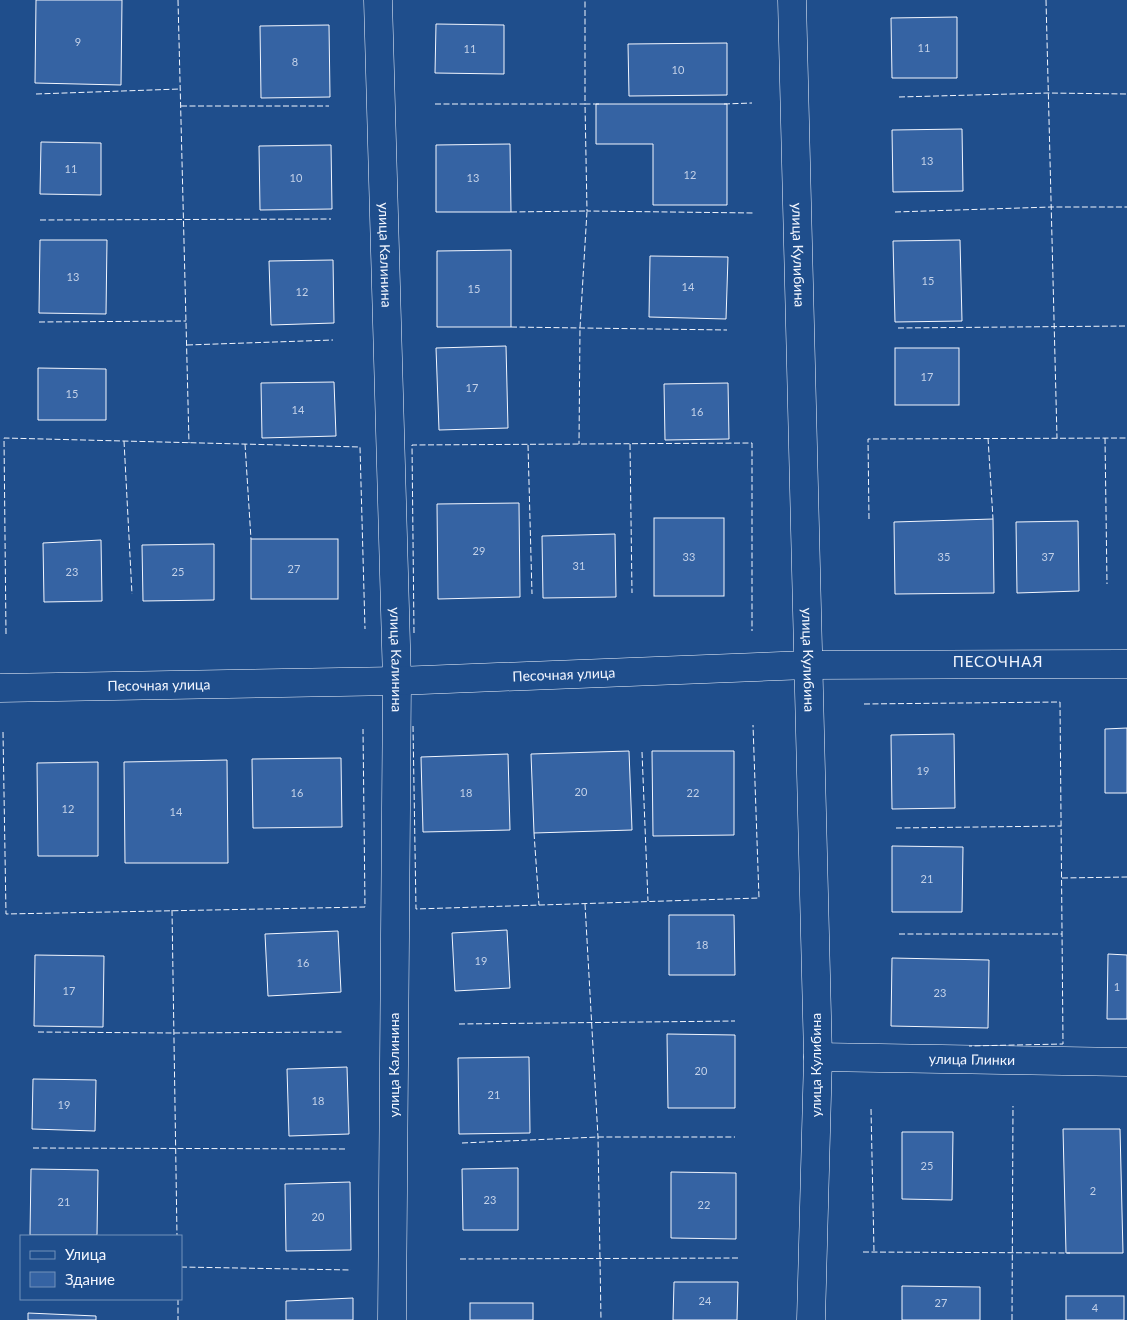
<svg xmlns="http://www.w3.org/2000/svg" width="1127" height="1320" font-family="Lato,sans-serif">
<rect width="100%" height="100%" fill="#1f4e8c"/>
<!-- building -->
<g fill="#3563a3" stroke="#f2f6ff">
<path d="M36,0H122L121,85L35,83Z"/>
<path d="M957,17V78H892L891,18Z"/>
<path d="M436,24L504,25V74L435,73Z"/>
<path d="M329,25L330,97L261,98L260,26Z"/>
<path d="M727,43V95L629,96L628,44Z"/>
<path d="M596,104H727V205H653V144H596Z"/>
<path d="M962,129L963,191L893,192L892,130Z"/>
<path d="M41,142L101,143V195L40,194Z"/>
<path d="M510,144L511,212H436V145Z"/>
<path d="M331,145L332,209L260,210L259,146Z"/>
<path d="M40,240H107L106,314L39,313Z"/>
<path d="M960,240L962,321L895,322L893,241Z"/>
<path d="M511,250V327H437V251Z"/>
<path d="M650,256L728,257L726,319L649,317Z"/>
<path d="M333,260L334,323L271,325L269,261Z"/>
<path d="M506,346L508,428L439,430L436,348Z"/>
<rect x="895" y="348" width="64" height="57"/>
<path d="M38,368L106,369V420H38Z"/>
<path d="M334,382L336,436L262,438L261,383Z"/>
<path d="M728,383L729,439L665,440L664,384Z"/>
<path d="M519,503L520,597L438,599L437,504Z"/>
<rect x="654" y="518" width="70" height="78"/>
<path d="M993,519L994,593L895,594L894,522Z"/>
<path d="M1078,521L1079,591L1017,593L1016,522Z"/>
<path d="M615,534L616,597L543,598L542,536Z"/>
<rect x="251" y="539" width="87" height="60"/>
<path d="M101,540L102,601L44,602L43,543Z"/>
<path d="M214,544V600L143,601L142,545Z"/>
<path d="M1127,728V793H1105V729Z"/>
<path d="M954,734L955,808L892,809L891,735Z"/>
<path d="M629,751L632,830L534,833L531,754Z"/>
<path d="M652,751H734V835L653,836Z"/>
<path d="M508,754L510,830L423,832L421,757Z"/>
<path d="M341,758L342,827L253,828L252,759Z"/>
<path d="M227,760L228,863H125L124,762Z"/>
<path d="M98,762V856H38L37,763Z"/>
<path d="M892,846L963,847L962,912H892Z"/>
<path d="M669,915H734L735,975H669Z"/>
<path d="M507,930L510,988L455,991L452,933Z"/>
<path d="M338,931L341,992L268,996L265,934Z"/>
<path d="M1108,954L1127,955V1019H1107Z"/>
<path d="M35,955L104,956L103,1027L34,1026Z"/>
<path d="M892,958L989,960L988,1028L891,1026Z"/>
<path d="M667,1034L735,1035V1108H668Z"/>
<path d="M529,1057L530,1133L459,1134L458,1058Z"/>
<path d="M347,1067L349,1134L289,1136L287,1069Z"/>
<path d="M33,1079L96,1080L95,1131L32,1129Z"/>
<path d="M1063,1129H1120L1123,1253H1066Z"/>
<path d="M902,1132H953L952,1200L902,1199Z"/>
<path d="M518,1168V1230H463L462,1169Z"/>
<path d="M31,1169L98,1170L97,1235H30Z"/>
<path d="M671,1172L736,1173V1239L671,1238Z"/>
<path d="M350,1182L351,1250L286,1251L285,1184Z"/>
<path d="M674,1282H738L737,1320H673Z"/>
<path d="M902,1286L980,1287V1320H902Z"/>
<rect x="1066" y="1296" width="58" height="24"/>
<path d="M353,1298V1320H286V1301Z"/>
<rect x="470" y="1303" width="63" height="17"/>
<path d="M28,1313L96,1316V1320H28Z"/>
</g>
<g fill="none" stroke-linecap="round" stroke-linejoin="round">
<!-- minor casing -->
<g stroke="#f2f6ff" stroke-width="29">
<g id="minor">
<path id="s1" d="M378,0L397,681L392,1320"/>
<path id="s2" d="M792,0L818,1057L811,1320"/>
<path id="s3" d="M0,688L397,681L807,665L1127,664"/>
<path id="s4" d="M818,1057L1127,1062"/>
</g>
</g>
<!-- minor -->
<use href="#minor" stroke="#1f4e8c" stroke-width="28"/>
<!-- fence -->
<g stroke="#f2f6ff" stroke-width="1" stroke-dasharray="6 2.5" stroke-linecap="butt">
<path d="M178,0L189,443"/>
<path d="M1046,0L1057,438"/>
<path d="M36,94L180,89"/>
<path d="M899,97L1048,93L1127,94"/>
<path d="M435,104H585V0"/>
<path d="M599,104H585L587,211L753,213"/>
<path d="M724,104L752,103"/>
<path d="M181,106H329"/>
<path d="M511,212L587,211L580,328L579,444"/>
<path d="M895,212L1051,207H1127"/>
<path d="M40,220L331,219"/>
<path d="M39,322L186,321"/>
<path d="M511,327L727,330"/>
<path d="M898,328L1127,326"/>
<path d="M187,345L333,340"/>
<path d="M988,438L993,519"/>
<path d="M1105,438L1107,584"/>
<path d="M124,441L132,594"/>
<path d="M245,444L251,539"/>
<path d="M630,444L632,593"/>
<path d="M528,445L532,594"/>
<path d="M869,519L868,439L1127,438"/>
<path d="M414,633L412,445L752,443V631"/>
<path d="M6,634L4,438L360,447L365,629"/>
<path d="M864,704L1060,702L1063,1044L969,1046"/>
<path d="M413,726L416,909L759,898L753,725"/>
<path d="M3,732L6,914L365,907L363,729"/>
<path d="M642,752L648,901"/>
<path d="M896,828L1061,826"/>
<path d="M534,833L539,905"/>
<path d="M1062,878L1127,877"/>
<path d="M585,904L598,1137L601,1320"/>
<path d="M172,910L177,1236"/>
<path d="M899,934H1062"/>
<path d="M459,1024L735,1021"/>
<path d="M38,1032L174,1033L342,1032"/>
<path d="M871,1109L874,1251"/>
<path d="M462,1143L598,1137H735"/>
<path d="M33,1148L347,1149"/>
<path d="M863,1252L1070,1253"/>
<path d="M460,1259L740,1258"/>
<path d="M181,1267L351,1270"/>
<path d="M178,1299V1320"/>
<path d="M1012,1320L1013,1106"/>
</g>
</g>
<g text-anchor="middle" stroke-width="4" stroke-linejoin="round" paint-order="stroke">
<!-- number labels -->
<g font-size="11" fill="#c3d1e8">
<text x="78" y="46">9</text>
<text x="924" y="52">11</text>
<text x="470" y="53">11</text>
<text x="295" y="66">8</text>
<text x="678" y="74">10</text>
<text x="927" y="165">13</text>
<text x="71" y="173">11</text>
<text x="690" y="179">12</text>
<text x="296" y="182">10</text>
<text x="473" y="182">13</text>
<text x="73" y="281">13</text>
<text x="928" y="285">15</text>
<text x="688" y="291">14</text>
<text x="474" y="293">15</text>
<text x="302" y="296">12</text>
<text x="927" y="381">17</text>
<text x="472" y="392">17</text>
<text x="72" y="398">15</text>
<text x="298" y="414">14</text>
<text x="697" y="416">16</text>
<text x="479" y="555">29</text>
<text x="689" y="561">33</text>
<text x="944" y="561">35</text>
<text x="1048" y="561">37</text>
<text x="579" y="570">31</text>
<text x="294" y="573">27</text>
<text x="72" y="576">23</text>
<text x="178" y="576">25</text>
<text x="923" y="775">19</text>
<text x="581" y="796">20</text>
<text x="297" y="797">16</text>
<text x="466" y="797">18</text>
<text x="693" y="797">22</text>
<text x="68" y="813">12</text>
<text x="176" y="816">14</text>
<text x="927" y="883">21</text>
<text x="702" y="949">18</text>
<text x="481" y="965">19</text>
<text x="303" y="967">16</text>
<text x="1117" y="991">1</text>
<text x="69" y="995">17</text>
<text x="940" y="997">23</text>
<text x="701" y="1075">20</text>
<text x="494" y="1099">21</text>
<text x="318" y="1105">18</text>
<text x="64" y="1109">19</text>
<text x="927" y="1170">25</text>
<text x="1093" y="1195">2</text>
<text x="490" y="1204">23</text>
<text x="64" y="1206">21</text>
<text x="704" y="1209">22</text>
<text x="318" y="1221">20</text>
<text x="705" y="1305">24</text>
<text x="941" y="1307">27</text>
<text x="1095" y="1312">4</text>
</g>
<!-- street labels -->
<g font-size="14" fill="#f2f6ff" stroke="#1f4e8c">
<text dy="5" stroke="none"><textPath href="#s1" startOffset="255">улица Калинина</textPath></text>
<text dy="5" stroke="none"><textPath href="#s2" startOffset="255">улица Кулибина</textPath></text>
<text dy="5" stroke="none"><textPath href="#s1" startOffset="660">улица Калинина</textPath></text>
<text dy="5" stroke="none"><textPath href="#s2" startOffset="660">улица Кулибина</textPath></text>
<text dy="5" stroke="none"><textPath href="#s3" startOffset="564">Песочная улица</textPath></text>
<text dy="5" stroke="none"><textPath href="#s3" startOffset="159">Песочная улица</textPath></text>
<text dy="5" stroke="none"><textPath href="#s4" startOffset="154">улица Глинки</textPath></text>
<text transform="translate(394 1065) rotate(-90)" y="5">улица Калинина</text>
<text transform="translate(816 1065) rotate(-90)" y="5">улица Кулибина</text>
</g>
<!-- neighbourhood labels -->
<g font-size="15" letter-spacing="1" fill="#f2f6ff" stroke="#1f4e8c">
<text x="998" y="667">ПЕСОЧНАЯ</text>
</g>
</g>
<!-- legend -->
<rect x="20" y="1235" width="162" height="65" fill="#1f4e8c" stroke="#7391ba"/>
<rect x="30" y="1251" width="25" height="8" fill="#1f4e8c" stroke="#7391ba"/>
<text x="65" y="1260" font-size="15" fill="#f2f6ff">Улица</text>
<rect x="30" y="1272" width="25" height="15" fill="#3563a3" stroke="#7391ba"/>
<text x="65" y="1285" font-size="15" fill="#f2f6ff">Здание</text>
</svg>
